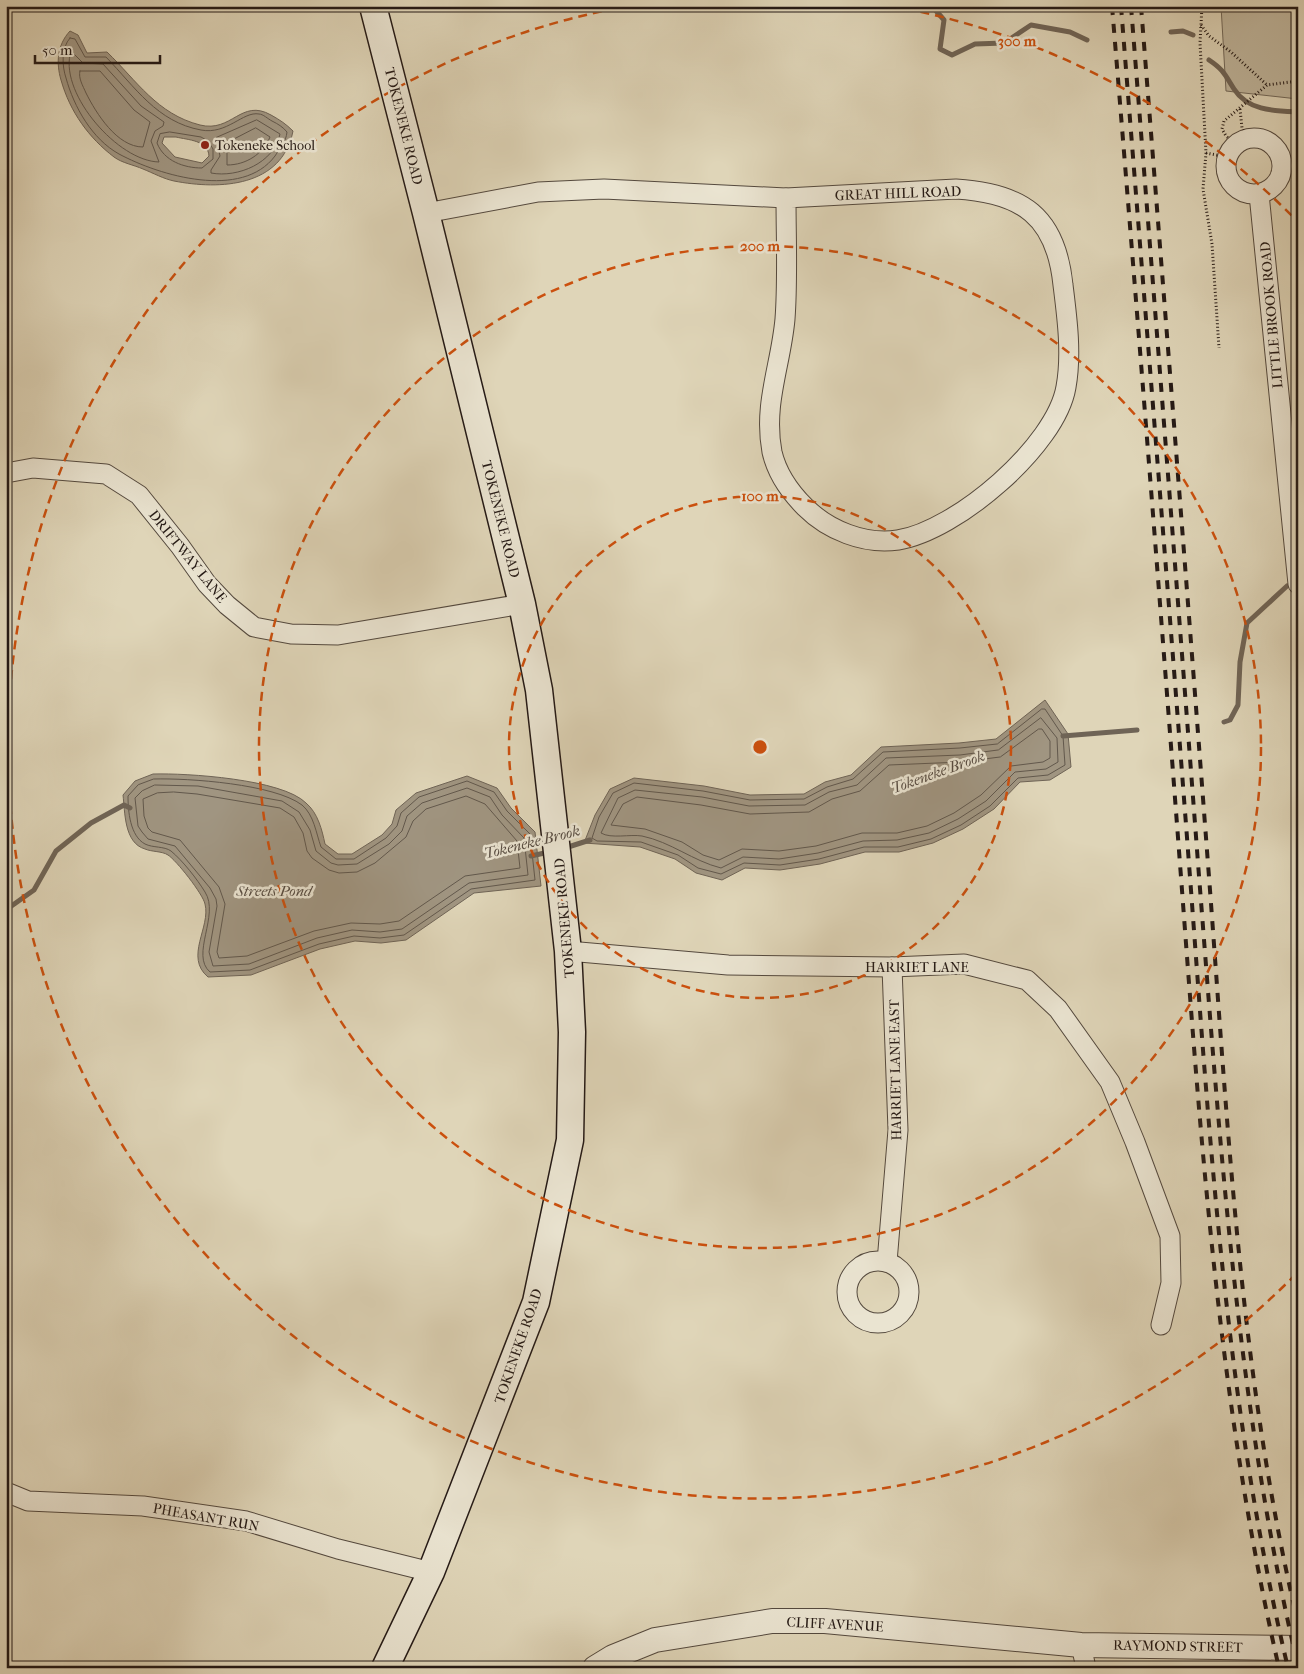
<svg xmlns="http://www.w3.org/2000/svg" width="1304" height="1674" font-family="'IM FELL French Canon',serif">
<rect width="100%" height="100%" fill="#dfd5b8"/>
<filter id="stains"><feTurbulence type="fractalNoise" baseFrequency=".004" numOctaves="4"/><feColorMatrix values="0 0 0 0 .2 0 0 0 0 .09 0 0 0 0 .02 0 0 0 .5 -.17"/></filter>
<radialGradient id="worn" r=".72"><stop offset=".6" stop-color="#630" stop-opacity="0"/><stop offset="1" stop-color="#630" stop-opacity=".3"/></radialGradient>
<!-- green -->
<path fill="#bfb59c" stroke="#726859" d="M1221,6H1298V99L1226,91Z"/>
<!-- water -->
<g fill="#a09581" stroke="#6f6456" fill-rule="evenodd">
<path d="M70,31L78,35L87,53L107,52C137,81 157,114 200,125C232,133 241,98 271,115C280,120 286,124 293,131C282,187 220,190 174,181C164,179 153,173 143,169C134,165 122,163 114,157C89,138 70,112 61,80C56,63 57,45 70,31ZM176,137C188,140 208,140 209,156L202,163L175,157L162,143L164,137Z"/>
<path d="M1045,700L1068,734L1071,767L1050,780L1020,782L994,809L963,829L933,843L899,852H865L820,864L780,870L745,868L722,880L696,873L675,859L640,847L584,843L595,815L610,789L634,778L704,786L750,795L804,794L825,782L851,775L881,747L959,743L996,739Z"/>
<path d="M153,774C187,773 282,779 306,803C318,813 322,830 325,844L338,854H352L382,835L392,824L396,810L416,793L467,776L497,788L511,808L535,832L541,886L474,893L406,940L381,943L355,941L320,949L251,975L208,977C184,957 211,927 205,904C203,894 176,860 168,855C162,851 152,852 145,849C124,843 125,812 123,795L135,781Z"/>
</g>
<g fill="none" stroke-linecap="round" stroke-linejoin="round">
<!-- shore -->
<g stroke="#62584c" stroke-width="1">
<path d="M70,38L75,39L85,57H106C135,87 157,122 201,130C227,135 243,111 259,114C263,114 268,119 272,121C278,124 283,127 287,132C286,142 280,148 275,156C242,200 160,176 119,154C92,139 74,107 66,78C62,66 61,48 70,38Z"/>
<path d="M73,53L83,63L103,64L141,106L164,122L163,126L155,131L151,141L159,162C118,161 61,95 70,55Z"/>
<path d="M80,71H100L134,110L150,122L143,147C117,147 96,113 86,93C83,86 78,78 80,71Z"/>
<path d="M257,120L280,134C274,163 238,178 211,173V170L220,156L216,138Z"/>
<path d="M256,128L270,137C263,154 246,165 227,165V143Z"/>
<path d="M170,132L201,137L208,141L213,149V159L202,168C184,168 164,161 157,143L160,134Z"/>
<path d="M1042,709H1045L1063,736L1065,765L1048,775L1018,778L990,806L961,825L931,839L898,847H864L819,859L780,865L744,863L721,874L698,868L678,855L641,842L597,841L592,838L599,817L613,793L634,783L703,791L750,800L804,799L827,787L853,779L883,752L960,748L997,744Z"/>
<path d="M1041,718L1057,738L1058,762L1046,769L1015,772L986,801L958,819L929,833L897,840L863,841L818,853L779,859L743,857L721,868C693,861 671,842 642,836C630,834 611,839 601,833L618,798L635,790L702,797L749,806L805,805L829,792L857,785L886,758L960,755L998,750Z"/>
<path d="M1039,729H1042L1050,741V758L1043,762L1011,766L981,795L954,813L927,826L897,833H862L816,846L779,851L742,849L719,860L703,855L682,842L645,829L611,825L623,804L637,797L701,805L750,814L809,812L832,799L860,791L889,765L961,762L1000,757Z"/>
<path d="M154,779C189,778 274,784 302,805C314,815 316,833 321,847L336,859H354L386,838L397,826L401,813L419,797L467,781L494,792L507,811L530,834L535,880L471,889L404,935L380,938L354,936L319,944L250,970L210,972C190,955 220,915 205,892C197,879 183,861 171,851C164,846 153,848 145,844C130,836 128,811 128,796L138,785Z"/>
<path d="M155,785L198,786L282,801L299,812L310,830L316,851L331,863L338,865L357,864L389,844L402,831L407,816L422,803L467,788L490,797L502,815L524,838L528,875L469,883L402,929L380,932L352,930L317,938L249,964L213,966L209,952L217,906L216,899L210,888L175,846L148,839L142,832L138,826L135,798L142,791Z"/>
<path d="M174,792L197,794L280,808L294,817L303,833L307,851L312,858L329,870L339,873L357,872L375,863L406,837L413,821L426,809L466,796L485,804L517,841L520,868L465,876L399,921L380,924L351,923L314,931L247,956L219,958L217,952L225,904L219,887L180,840L152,832L148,828L144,816L143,799L157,793Z"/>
</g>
<!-- stream -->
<g stroke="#6f6456" stroke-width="5">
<path d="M932,6L944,20L940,49L952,55L975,44L1004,43L1031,25L1070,32L1087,40"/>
<path d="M1171,32L1183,31L1193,35"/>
<path d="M1209,60C1224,70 1225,75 1234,89C1248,111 1275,111 1298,112"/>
<path d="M1224,722L1230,720L1238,705L1240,662L1247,623L1287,586"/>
<path d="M1063,736L1137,730"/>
<path d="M565,848L590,840"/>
<path d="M531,856L549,852"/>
<path d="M6,906L10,907L34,890L56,851L91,823L124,805L130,808"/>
</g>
<!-- minor casing -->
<g stroke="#54493e" stroke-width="21">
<g id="minor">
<circle cx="1254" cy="166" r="28"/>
<path d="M956,189C1022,193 1056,216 1063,285C1067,317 1072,354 1066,387C1056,446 956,531 898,540C864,545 828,530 805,507C789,491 777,474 772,452C763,404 781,365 785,319C788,279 786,238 786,198Z"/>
<path d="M1259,194L1298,584"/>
<path d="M426,213L538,192L604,189L786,198"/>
<path d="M6,473L33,468L106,474L139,495L180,546L207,584L227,605L254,627L291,634L338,635L522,604"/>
<path d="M568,951L728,965L892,967L964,964L1027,980L1058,1009L1110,1082L1135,1142L1170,1236L1171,1283L1161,1325"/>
<circle cx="878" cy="1292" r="31"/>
<path d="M887,1262L898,1130L892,967"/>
<path d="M6,1492L28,1501L143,1506L246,1521L338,1549L431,1572"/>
<path d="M1081,1645L1086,1668"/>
</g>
</g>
<!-- tertiary casing -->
<g stroke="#54493e" stroke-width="26">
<path id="tertiary" d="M595,1668L613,1657L655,1640L772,1621H825L1081,1645L1298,1648"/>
</g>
<!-- secondary casing -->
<g stroke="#251a16" stroke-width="29">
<path id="secondary" d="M373,6L426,213L522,604L539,690L568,951L572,1032L570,1140L536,1302L431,1572L385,1668"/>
</g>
<!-- path -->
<g stroke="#251a16" stroke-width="3" stroke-dasharray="1 2.5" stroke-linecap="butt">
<path d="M1202,6L1200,43L1206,153L1203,189L1212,244L1219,348"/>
<path d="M1201,25L1209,36L1231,52L1267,85"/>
<path d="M1240,109L1242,128L1247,139"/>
<path d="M1236,144L1226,136L1222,129L1224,121L1267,85L1298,81"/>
<path d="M1206,153L1227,157"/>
</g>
<!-- minor -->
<use href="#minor" stroke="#eae4d1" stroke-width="19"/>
<!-- tertiary -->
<use href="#tertiary" stroke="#eae4d1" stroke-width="24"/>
<!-- secondary -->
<use href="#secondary" stroke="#eae4d1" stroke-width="26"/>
<!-- rail -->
<g stroke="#251a16" stroke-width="4" stroke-dasharray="9 9" stroke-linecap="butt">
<path d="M1112,6C1136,296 1159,587 1181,877C1201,1142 1219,1408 1279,1668"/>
<path d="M1121,6C1144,297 1168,587 1190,877C1210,1142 1226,1408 1288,1668"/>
<path d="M1131,6C1154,296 1177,586 1199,876C1220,1141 1237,1407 1298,1666"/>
<path d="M1141,6C1164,297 1187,587 1209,877C1228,1126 1240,1379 1298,1623"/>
</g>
</g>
<!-- distance rings -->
<g fill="none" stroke="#cb500e" stroke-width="2.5" stroke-dasharray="9 6">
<circle cx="760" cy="747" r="251"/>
<circle cx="760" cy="747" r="501"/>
<path d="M1296 1274A752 752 0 1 1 629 6M891 6A752 752 0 0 1 1296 220"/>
</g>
<!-- markers -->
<circle fill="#8f2418" stroke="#eae4d1" stroke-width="2" cx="205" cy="145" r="5"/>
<g text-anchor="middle" stroke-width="5" stroke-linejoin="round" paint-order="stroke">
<!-- street labels -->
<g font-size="14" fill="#251a16" stroke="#eae4d1">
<text transform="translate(404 126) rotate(76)" y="5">TOKENEKE ROAD</text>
<text transform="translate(898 193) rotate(-2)" y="5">GREAT HILL ROAD</text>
<text transform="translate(1271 315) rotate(-95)" y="5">LITTLE BROOK ROAD</text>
<text transform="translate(501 519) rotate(76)" y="5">TOKENEKE ROAD</text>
<text transform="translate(188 556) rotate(51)" y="5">DRIFTWAY LANE</text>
<text transform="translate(564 918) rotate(-95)" y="5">TOKENEKE ROAD</text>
<text x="917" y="972">HARRIET LANE</text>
<text transform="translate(895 1070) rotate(-91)" y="5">HARRIET LANE EAST</text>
<text transform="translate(518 1346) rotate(-71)" y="5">TOKENEKE ROAD</text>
<text transform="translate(206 1517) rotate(10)" y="5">PHEASANT RUN</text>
<text transform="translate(835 1624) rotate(3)" y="5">CLIFF AVENUE</text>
<text transform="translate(1178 1646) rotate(1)" y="5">RAYMOND STREET</text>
</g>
<!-- poi labels -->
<g font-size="14" fill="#251a16" stroke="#eae4d1" text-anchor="start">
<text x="215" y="150">Tokeneke School</text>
</g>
<!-- water labels -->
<g font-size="15" font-style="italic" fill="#564b41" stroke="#eae4d1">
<text transform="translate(938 772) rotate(-20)" y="5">Tokeneke Brook</text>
<text transform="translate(532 842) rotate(-14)" y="5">Tokeneke Brook</text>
<text x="274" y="896">Streets Pond</text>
</g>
</g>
<circle cx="760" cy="747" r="8" fill="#cb500e" stroke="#eae4d1" stroke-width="2.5"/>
<g font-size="15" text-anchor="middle" font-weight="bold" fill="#cb500e" stroke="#eae4d1" stroke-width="5" stroke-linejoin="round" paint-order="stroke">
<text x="1017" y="46">300 m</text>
<text x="760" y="251">200 m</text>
<text x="760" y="501">100 m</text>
</g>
<!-- margin -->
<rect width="1304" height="1674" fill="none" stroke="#dfd5b8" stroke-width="25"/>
<rect x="8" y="8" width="1289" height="1659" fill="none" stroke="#251a16" stroke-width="2.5"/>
<rect x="12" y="12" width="1279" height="1649" fill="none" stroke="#251a16"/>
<!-- scale -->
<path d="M35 55v8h125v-8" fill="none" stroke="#251a16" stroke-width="2.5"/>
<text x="42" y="55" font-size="15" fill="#251a16" stroke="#eae4d1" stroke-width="4" paint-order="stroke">50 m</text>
<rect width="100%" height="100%" filter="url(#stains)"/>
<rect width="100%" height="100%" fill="url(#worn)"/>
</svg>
